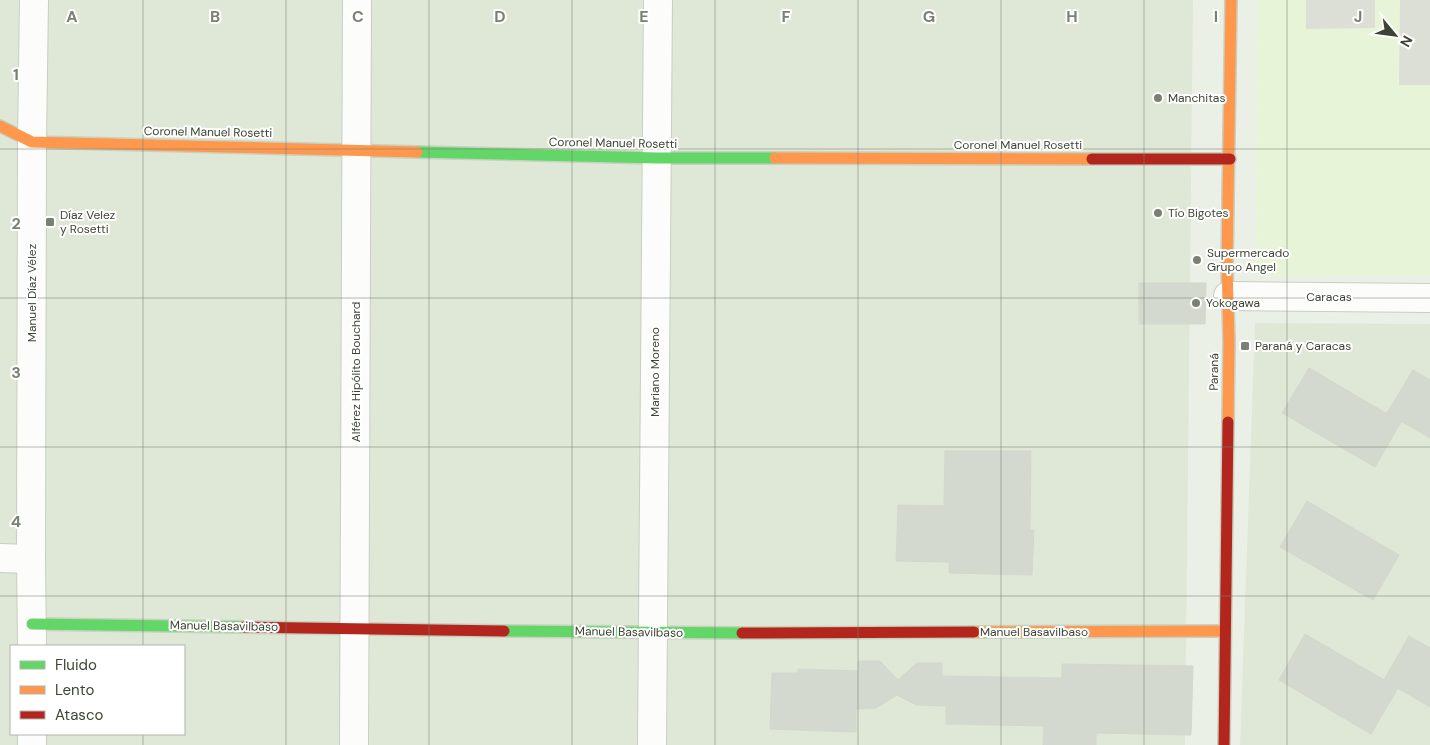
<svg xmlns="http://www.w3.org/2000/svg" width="1430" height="745" font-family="'DM Sans',sans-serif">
	<rect width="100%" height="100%" fill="#ebf0e6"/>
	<g fill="#dfe8d7" fill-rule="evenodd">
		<path d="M0 0H1193L1185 745H0ZM11 646H184V734H11Z"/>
		<path d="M1255 323 1430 324V745H1240Z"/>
	</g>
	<path fill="#e7f4d8" d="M1258 0H1430V276H1268L1256 264Z"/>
	<g fill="#dbdfd6">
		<path d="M1306 0H1375V28L1306 29Z"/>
		<path d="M1400 0H1430V85H1399Z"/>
	</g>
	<g fill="#d4d9cf" stroke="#d2d8cc">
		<path d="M1139 283H1206L1205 324H1139Z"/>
		<path d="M1309 368 1401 422 1375 467 1282 413Z"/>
		<path d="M1413 370 1430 380V438L1387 413Z"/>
		<path d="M945 451H1031L1030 530H1034L1032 575 949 573V562L896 561 898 505 944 506Z"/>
		<path d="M1307 501 1399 555 1373 600 1280 547Z"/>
		<path d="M1305 634 1398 688 1371 734 1279 680Z"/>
		<path d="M1409 636 1430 648V707L1384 680Z"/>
		<path d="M858 661H880L898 680 917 663H942V676L1062 678V664L1193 666 1191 735 1096 733V745H1043L1044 726 946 724V706L916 705 897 695 876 708 856 709V732L770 729 772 673H798V669L858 671Z"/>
	</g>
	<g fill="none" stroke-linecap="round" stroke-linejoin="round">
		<defs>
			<g id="street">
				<path d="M1228 296 1430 298"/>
				<path d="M0 558 31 559"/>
				<path d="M32 646 31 559 32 142 34 0"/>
				<path d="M32 734V745"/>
				<path d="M354 745 357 0"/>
				<path d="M652 745 658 0"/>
			</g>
			<g id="fast">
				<path d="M417 152 657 158H775"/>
				<path d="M32 624 244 627"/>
				<path d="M504 631 742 633"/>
			</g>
			<g id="slow">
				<path d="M0 126 32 142 417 152"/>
				<path d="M775 158 1092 159"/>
				<path d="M1228 422 1229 341 1227 267 1231 0"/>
				<path d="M974 632 1225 631"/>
			</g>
			<g id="jam">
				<path d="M1092 159H1230"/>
				<path d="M244 627 504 631"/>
				<path d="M742 633 974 632"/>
				<path d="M1224 745 1228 422"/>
			</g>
		</defs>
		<use href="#street" stroke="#c9cec3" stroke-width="30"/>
		<use href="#fast" stroke="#c8d1c0" stroke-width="14"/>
		<use href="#slow" stroke="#c8d1c0" stroke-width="14"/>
		<use href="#jam" stroke="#c8d1c0" stroke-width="14"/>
		<use href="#street" stroke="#fcfdfb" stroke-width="28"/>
		<use href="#fast" stroke="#63d668" stroke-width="11"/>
		<use href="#slow" stroke="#ff974d" stroke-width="11"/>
		<use href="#jam" stroke="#b3261e" stroke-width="11"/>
	</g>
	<path fill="none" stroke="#798172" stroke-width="1" stroke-opacity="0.55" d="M143 0V646M286 0V745M429 0V745M572 0V745M715 0V745M858 0V745M1001 0V745M1144 0V745M1287 0V745M0 149H1430M0 298H1430M0 447H1430M0 596H1430M143 734V745"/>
	<g fill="#798172" stroke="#fff" stroke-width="2">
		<circle cx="1158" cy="98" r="5"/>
		<circle cx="1158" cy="213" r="5"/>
		<rect x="45" y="217" width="10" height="10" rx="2.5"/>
		<circle cx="1197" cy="260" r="5"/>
		<circle cx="1196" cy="303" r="5"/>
		<rect x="1240" y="341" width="10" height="10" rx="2.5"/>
	</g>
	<g text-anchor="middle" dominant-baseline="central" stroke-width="4" stroke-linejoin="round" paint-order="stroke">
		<g font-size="12" fill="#3c4533" stroke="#fff" text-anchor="start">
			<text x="1168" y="98">Manchitas</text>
			<text x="1168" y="213">Tío Bigotes</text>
			<text x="60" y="215">Díaz Velez<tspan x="60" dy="14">y Rosetti</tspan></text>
			<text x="1207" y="253">Supermercado<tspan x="1207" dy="14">Grupo Angel</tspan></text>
			<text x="1206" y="303">Yokogawa</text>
			<text x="1255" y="346">Paraná y Caracas</text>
		</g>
		<g font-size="12" fill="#3c4533" stroke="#fff">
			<text transform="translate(208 132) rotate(1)">Coronel Manuel Rosetti</text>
			<text transform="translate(613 143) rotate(1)">Coronel Manuel Rosetti</text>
			<text x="1018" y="145">Coronel Manuel Rosetti</text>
			<text transform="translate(32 293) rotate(-90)">Manuel Díaz Vélez</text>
			<text x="1329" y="297">Caracas</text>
			<text transform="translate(356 372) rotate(-90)">Alférez Hipólito Bouchard</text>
			<text transform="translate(655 372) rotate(-90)">Mariano Moreno</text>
			<text transform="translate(1214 372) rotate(-89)">Paraná</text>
			<text transform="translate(224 626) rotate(1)">Manuel Basavilbaso</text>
			<text transform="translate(629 632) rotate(1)">Manuel Basavilbaso</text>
			<text x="1034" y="632">Manuel Basavilbaso</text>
		</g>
	</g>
	<g font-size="16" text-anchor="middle" font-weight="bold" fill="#798172" stroke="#fff" stroke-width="4" stroke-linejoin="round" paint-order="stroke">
		<text x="72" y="22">A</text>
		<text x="215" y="22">B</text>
		<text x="358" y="22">C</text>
		<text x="500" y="22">D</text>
		<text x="644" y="22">E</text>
		<text x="786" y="22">F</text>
		<text x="929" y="22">G</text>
		<text x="1072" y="22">H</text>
		<text x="1216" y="22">I</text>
		<text x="1358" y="22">J</text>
		<text x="16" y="80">1</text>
		<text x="16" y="229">2</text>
		<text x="16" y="378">3</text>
		<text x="16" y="527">4</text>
	</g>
	<rect x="10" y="645" width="175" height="90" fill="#ffffff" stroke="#b1b5ad"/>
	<rect x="20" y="661" width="25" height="8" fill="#63d668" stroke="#b1b5ad"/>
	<text x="55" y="670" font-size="15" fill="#3c4533">Fluido</text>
	<rect x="20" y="686" width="25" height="8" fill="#ff974d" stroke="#b1b5ad"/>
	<text x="55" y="695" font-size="15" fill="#3c4533">Lento</text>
	<rect x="20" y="711" width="25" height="8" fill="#b3261e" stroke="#b1b5ad"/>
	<text x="55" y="720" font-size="15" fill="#3c4533">Atasco</text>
	<g transform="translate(1395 35) rotate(119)" stroke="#ffffff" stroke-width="4" paint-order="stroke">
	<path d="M0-4L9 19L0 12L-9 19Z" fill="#3c4533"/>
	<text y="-8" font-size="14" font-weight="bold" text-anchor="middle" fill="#3c4533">N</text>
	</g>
</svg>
